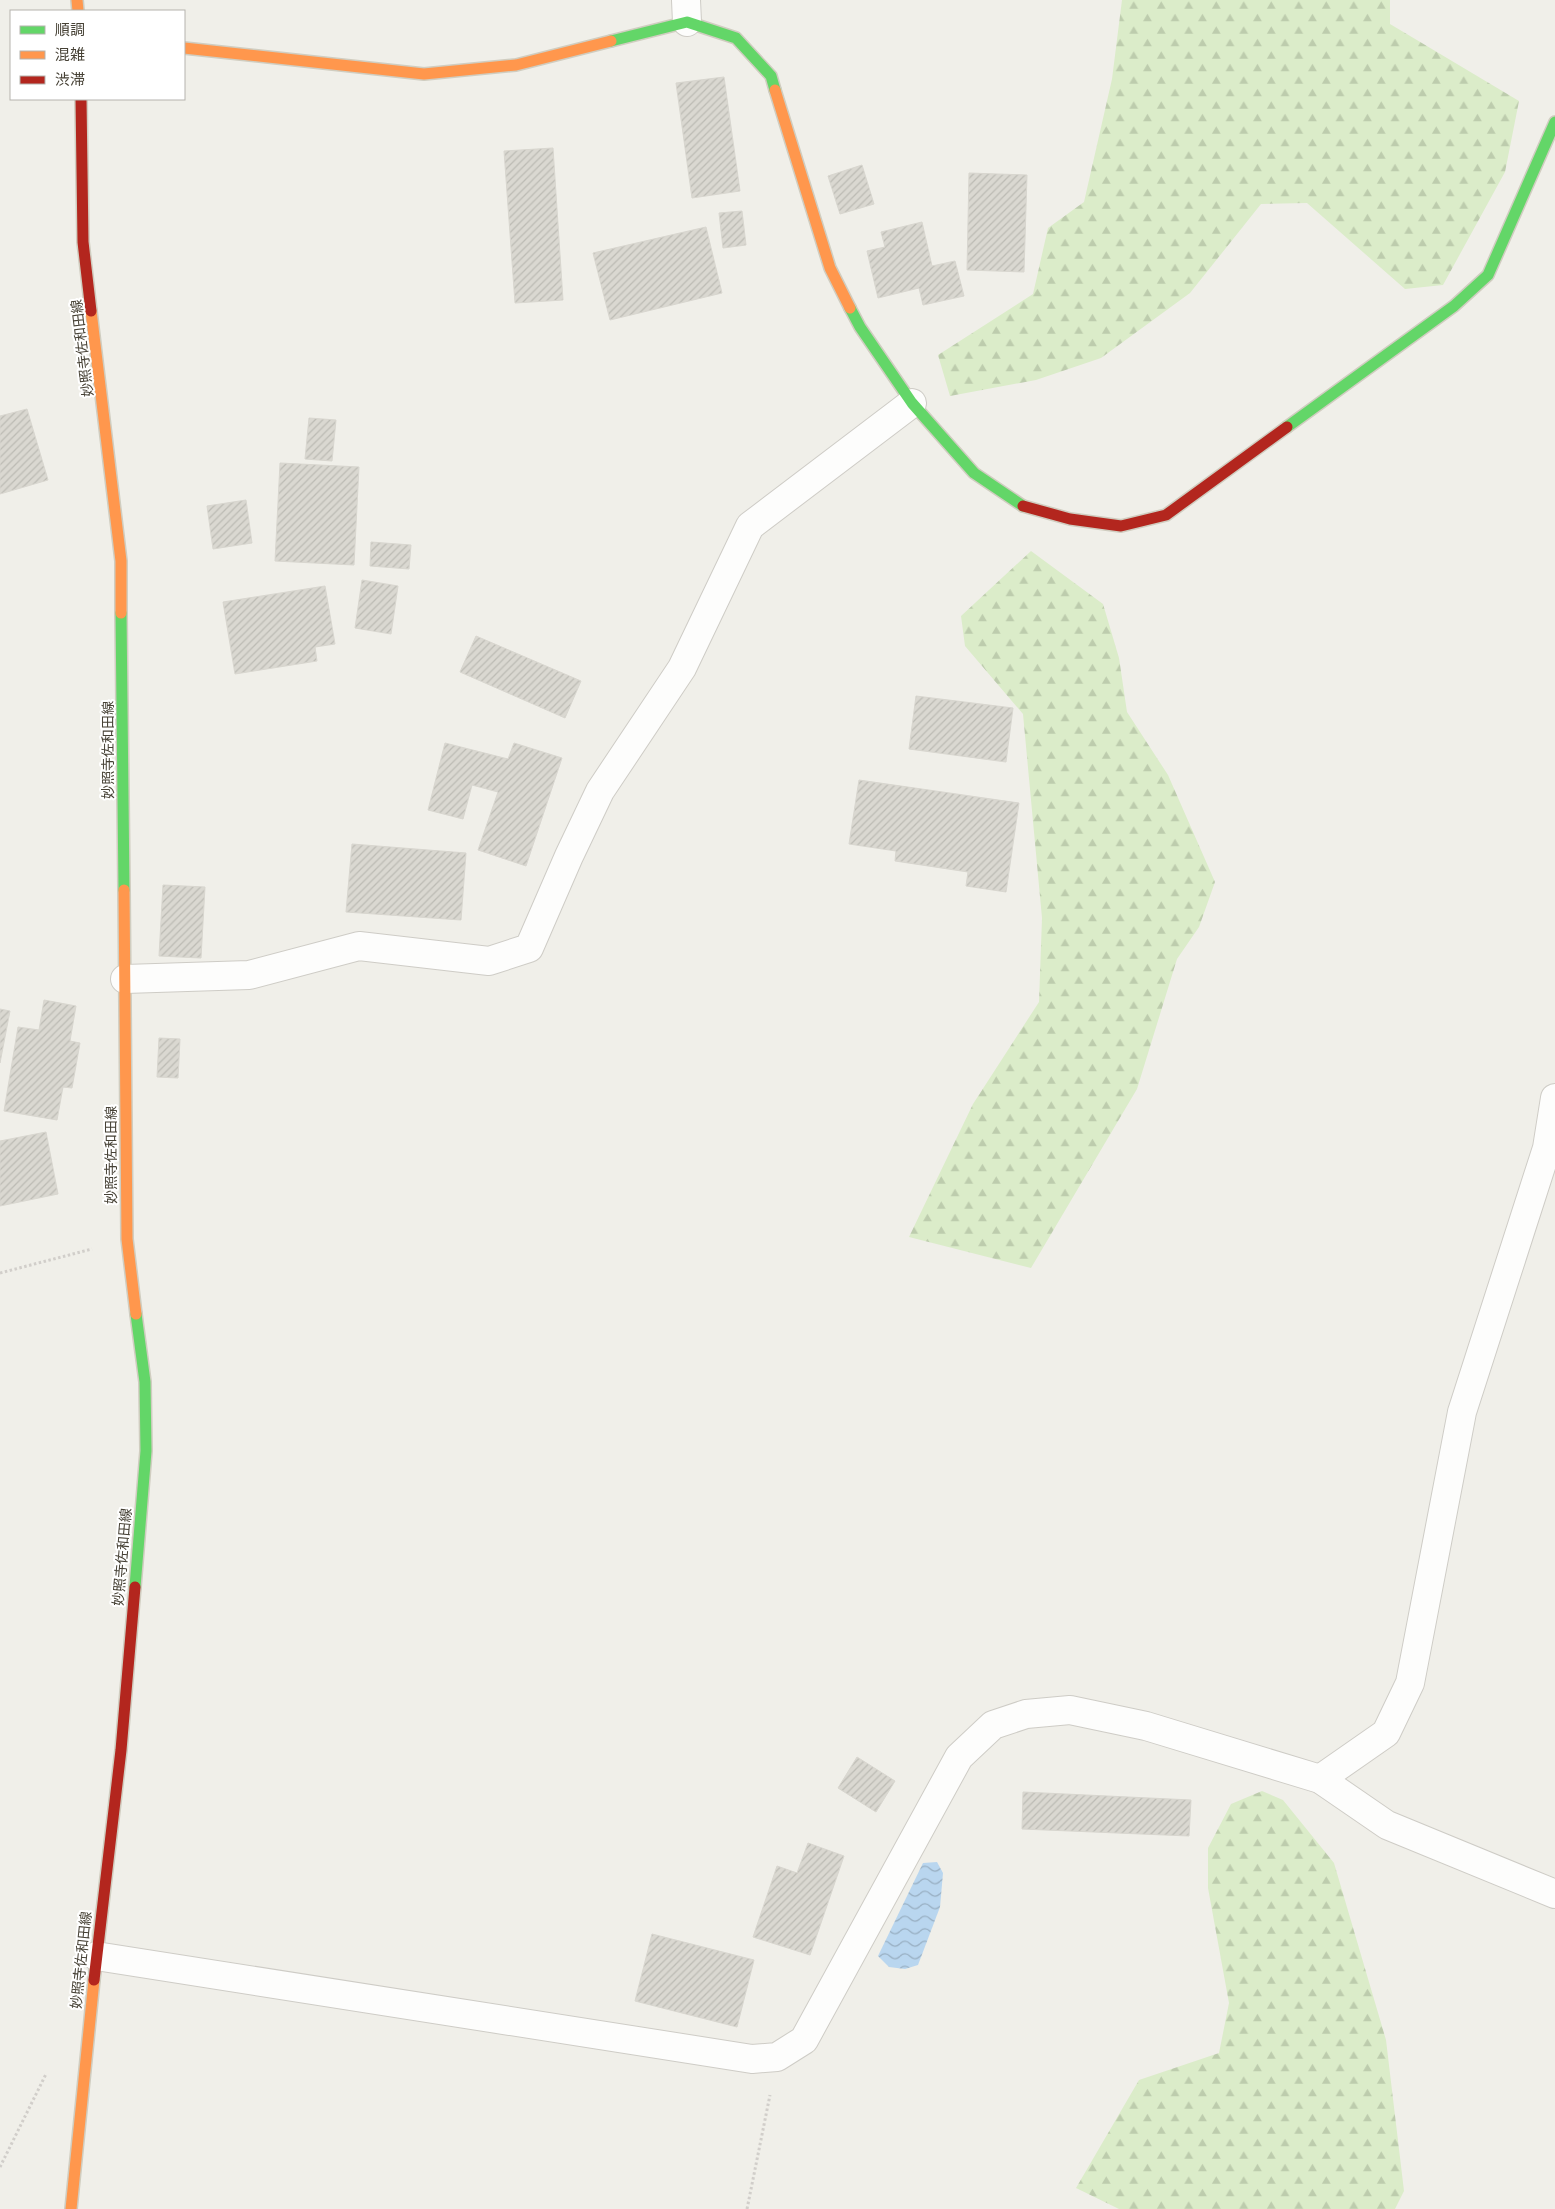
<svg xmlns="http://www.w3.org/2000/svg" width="1555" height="2209" font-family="'Asap Condensed','Noto Sans JP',sans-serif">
	<defs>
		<pattern id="forest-firs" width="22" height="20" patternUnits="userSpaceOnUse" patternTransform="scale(1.25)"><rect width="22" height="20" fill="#dbecc9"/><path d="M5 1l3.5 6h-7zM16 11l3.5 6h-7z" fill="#bdccad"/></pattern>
		<pattern id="water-waves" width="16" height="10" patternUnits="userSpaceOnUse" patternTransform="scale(1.25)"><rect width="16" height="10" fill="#b9d6ef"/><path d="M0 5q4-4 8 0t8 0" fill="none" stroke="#98afc2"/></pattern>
		<pattern id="building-hatch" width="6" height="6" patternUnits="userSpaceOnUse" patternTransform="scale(1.25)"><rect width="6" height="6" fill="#dad8d1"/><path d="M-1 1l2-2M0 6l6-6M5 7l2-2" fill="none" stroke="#bcbbb4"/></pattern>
	</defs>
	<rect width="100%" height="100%" fill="#f0efe9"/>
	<g fill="url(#forest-firs)">
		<path d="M1122 0H1390V24L1519 101 1505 172 1443 285 1405 289 1307 203 1261 204 1190 293 1101 358 1036 380 950 396 938 355 1033 294 1048 228 1084 202 1112 79Z"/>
		<path d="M1031 551 1103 604 1119 658 1127 712 1168 775 1215 882 1199 927 1177 959 1137 1089 1031 1268 909 1237 973 1104 1039 1002 1042 918 1023 714 965 646 961 616Z"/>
		<path d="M1262 1791 1283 1800 1334 1863 1386 2040 1404 2191 1395 2209H1119L1076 2188 1139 2080 1219 2053 1229 2003 1208 1888V1848L1231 1804Z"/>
	</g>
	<path fill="url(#water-waves)" d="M937 1862 943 1873 940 1907 918 1965 905 1969 889 1967 878 1956 923 1863Z"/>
	<g fill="url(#building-hatch)" stroke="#d8d6cf">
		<path d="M724 77 740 191 692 198 676 83Z"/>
		<path d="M553 148 563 300 515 303 504 151Z"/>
		<path d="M862 165 874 204 840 214 828 176Z"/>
		<path d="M969 173 1027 175 1024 272 967 270Z"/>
		<path d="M742 211 746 245 723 248 719 213Z"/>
		<path d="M922 222 932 266 955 261 964 296 923 305 919 288 878 298 867 251 885 247 881 232Z"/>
		<path d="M706 227 722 293 610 320 593 253Z"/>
		<path d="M27 409 48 480 0 494V416Z"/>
		<path d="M309 418 336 420 332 461 305 459Z"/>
		<path d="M280 463 359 467 354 565 275 561Z"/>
		<path d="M246 500 252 543 213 549 207 506Z"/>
		<path d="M371 542 411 545 409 569 370 566Z"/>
		<path d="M362 580 398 586 391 634 355 628Z"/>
		<path d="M325 586 335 644 315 647 317 661 235 674 223 602Z"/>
		<path d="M476 636 581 681 565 718 460 672Z"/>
		<path d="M916 696 1013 708 1006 762 909 749Z"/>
		<path d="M445 743 508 759 514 743 562 758 526 866 478 850 498 792 472 785 463 819 428 810Z"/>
		<path d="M859 780 1019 803 1006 892 966 886 968 872 895 861 896 851 849 844Z"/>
		<path d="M352 844 466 853 461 920 346 912Z"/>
		<path d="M163 885 205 887 201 958 159 956Z"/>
		<path d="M44 1000 76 1006 70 1041 80 1043 72 1088 63 1087 57 1120 4 1111 18 1027 39 1030Z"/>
		<path d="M0 1009 10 1011 0 1063Z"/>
		<path d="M159 1038 180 1039 178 1078 157 1077Z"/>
		<path d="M46 1132 58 1194 0 1206V1141Z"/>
		<path d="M857 1757 895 1781 876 1812 838 1788Z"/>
		<path d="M1023 1792 1191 1800 1189 1836 1022 1829Z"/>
		<path d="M808 1843 844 1856 810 1955 753 1937 777 1866 797 1873Z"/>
		<path d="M652 1934 754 1960 737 2027 635 2001Z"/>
	</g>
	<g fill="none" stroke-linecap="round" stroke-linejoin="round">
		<defs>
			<g id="street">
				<path d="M686 0 687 22"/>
				<path d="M125 979 249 975 359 946 489 961 529 948 569 856 600 791 682 668 750 526 912 403"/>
				<path d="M1320 1779 1386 1733 1410 1683 1462 1412 1547 1148 1555 1098"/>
				<path d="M96 1956 752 2059 777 2057 804 2040 959 1757 993 1725 1026 1714 1070 1710 1146 1726 1320 1779 1387 1825 1555 1894"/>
			</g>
			<g id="fast">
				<path d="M611 41 687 22 736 38 771 76 775 90"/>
				<path d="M850 308 860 327 912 403 974 473 1023 506"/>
				<path d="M1287 427 1454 306 1488 275 1555 122"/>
				<path d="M121 613 124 890"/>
				<path d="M135 1587 146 1451 145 1382 136 1314"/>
			</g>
			<g id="slow">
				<path d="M77 0 78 11"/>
				<path d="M184 48 424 74 516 65 611 41"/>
				<path d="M775 90 830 268 850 308"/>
				<path d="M91 311 121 561V613"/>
				<path d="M124 890 127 1239 136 1314"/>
				<path d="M71 2209 94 1980"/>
			</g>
			<g id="jam">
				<path d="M81 99 83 242 91 311"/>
				<path d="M1023 506 1070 519 1121 526 1166 515 1287 427"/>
				<path d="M94 1980 121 1750 135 1587"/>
			</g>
		</defs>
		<use href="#street" stroke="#ceccc6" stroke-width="30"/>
		<use href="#fast" stroke="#d0cdc0" stroke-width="14"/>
		<use href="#slow" stroke="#d0cdc0" stroke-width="14"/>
		<use href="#jam" stroke="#d0cdc0" stroke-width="14"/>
		<g stroke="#d1ceca" stroke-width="3" stroke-dasharray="2.5 2.5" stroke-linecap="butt">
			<path d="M0 1273 92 1249"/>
			<path d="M0 2167 46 2074"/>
			<path d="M747 2209 770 2095"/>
		</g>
		<use href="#street" stroke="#fdfdfc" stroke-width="28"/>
		<use href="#fast" stroke="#63d668" stroke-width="11"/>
		<use href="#slow" stroke="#ff974d" stroke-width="11"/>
		<use href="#jam" stroke="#b3261e" stroke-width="11"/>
	</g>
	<g text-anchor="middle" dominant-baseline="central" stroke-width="4" stroke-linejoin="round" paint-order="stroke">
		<g font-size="14" fill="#464135" stroke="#fff">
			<text transform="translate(82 348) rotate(-97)">妙照寺佐和田線</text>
			<text transform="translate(108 750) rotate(-90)">妙照寺佐和田線</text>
			<text transform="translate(111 1155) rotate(-90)">妙照寺佐和田線</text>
			<text transform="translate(122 1557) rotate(-85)">妙照寺佐和田線</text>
			<text transform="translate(81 1960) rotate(-84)">妙照寺佐和田線</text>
		</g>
	</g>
	<rect x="10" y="10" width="175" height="90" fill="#ffffff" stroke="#b5b3ae"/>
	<rect x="20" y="26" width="25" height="8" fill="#63d668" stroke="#b5b3ae"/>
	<text x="55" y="35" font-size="15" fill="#464135">順調</text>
	<rect x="20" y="51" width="25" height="8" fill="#ff974d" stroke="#b5b3ae"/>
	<text x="55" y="60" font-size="15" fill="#464135">混雑</text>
	<rect x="20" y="76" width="25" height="8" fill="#b3261e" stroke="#b5b3ae"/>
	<text x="55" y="85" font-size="15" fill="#464135">渋滞</text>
</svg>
